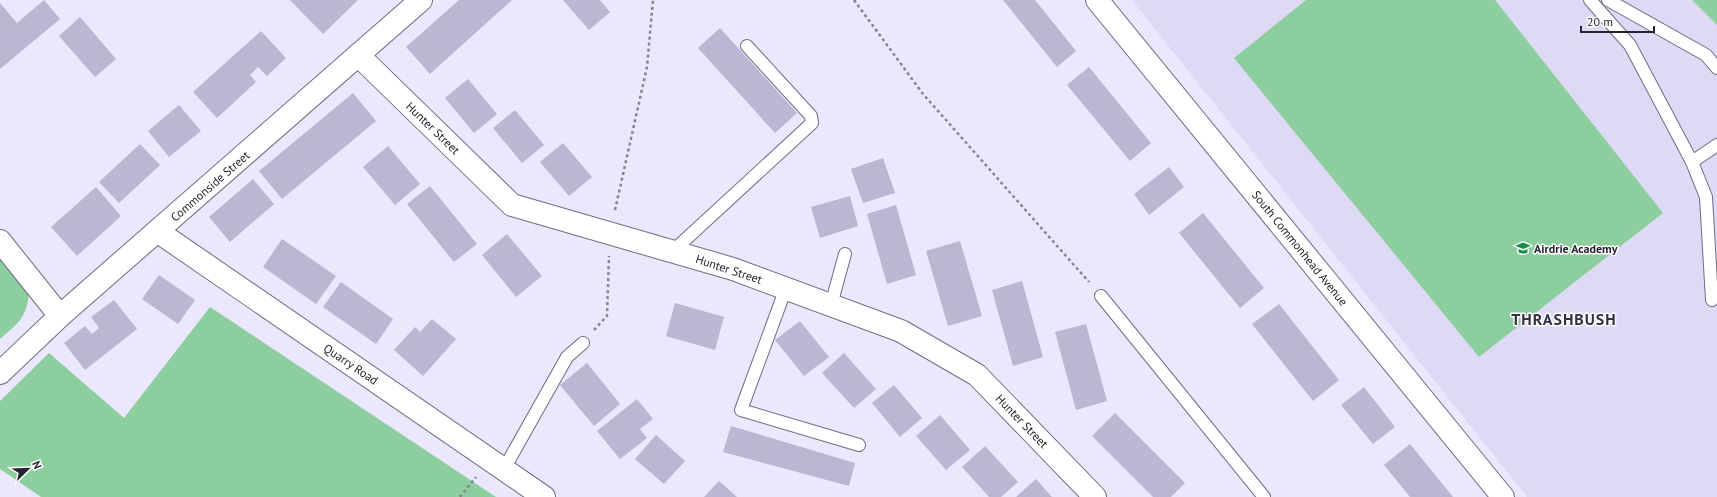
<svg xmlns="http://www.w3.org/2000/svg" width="1717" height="497" font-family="'PT Sans',sans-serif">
	<rect width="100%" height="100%" fill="#ebe7fe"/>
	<path fill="#dedaf6" d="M1132 0H1717V497H1527Z"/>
	<g fill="#8cce9d">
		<path d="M1306 0H1495L1663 213 1479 357 1234 58Z"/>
		<path d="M1692 0H1717V25Z"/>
		<path d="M0 256 29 294C26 319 18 323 0 339Z"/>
		<path d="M210 307 496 497H41L0 469V401L49 353 124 418Z"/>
	</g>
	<g fill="#bbb6d1">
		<path d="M44 0 60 19 0 69V3L17 23Z"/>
		<path d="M290 0H358L323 34Z"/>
		<path d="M459 0H512L430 74 406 47Z"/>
		<path d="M563 0H600L610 12 589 30Z"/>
		<path d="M1003 0H1035L1076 51 1057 67Z"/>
		<path d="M80 17 116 59 95 77 59 36Z"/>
		<path d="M720 28 797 113 775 133 698 48Z"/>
		<path d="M261 31 286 58 267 76 258 67 250 75 256 82 217 118 193 92Z"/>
		<path d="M1089 67 1151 143 1130 161 1067 85Z"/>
		<path d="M468 79 497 114 474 133 445 98Z"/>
		<path d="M353 93 376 121 282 199 259 171Z"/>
		<path d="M179 105 201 131 169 157 148 131Z"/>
		<path d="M515 110 544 145 522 163 493 128Z"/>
		<path d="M563 143 592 177 569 196 540 162Z"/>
		<path d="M140 144 160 165 119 203 99 182Z"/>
		<path d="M388 146 420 184 395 205 363 167Z"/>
		<path d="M883 158 895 193 863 203 851 169Z"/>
		<path d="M1169 167 1184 187 1149 215 1134 194Z"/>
		<path d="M253 179 274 204 230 242 209 217Z"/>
		<path d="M430 186 477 244 454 262 407 204Z"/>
		<path d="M96 187 121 216 77 256 51 227Z"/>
		<path d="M850 196 858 226 820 238 811 207Z"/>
		<path d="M896 205 916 275 887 284 867 214Z"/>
		<path d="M1203 213 1264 288 1240 308 1179 233Z"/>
		<path d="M507 234 542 276 516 297 482 255Z"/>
		<path d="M282 239 336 276 316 304 263 267Z"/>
		<path d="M960 241 982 316 948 326 926 251Z"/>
		<path d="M159 275 195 300 178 324 142 299Z"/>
		<path d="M1022 281 1043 357 1013 366 992 290Z"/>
		<path d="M341 282 393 319 376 344 323 307Z"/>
		<path d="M114 300 137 329 85 370 64 343 85 326 92 334 99 328 91 317Z"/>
		<path d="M675 303 724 317 715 350 666 336Z"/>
		<path d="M1279 304 1339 380 1313 401 1252 324Z"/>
		<path d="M432 319 456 339 423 376 394 350 415 327 420 332Z"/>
		<path d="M800 321 829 357 804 376 775 340Z"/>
		<path d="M1086 324 1107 401 1076 410 1055 332Z"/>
		<path d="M844 353 876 389 854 408 822 373Z"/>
		<path d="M587 363 620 404 594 426 560 385Z"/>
		<path d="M894 385 922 418 900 437 872 403Z"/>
		<path d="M1364 387 1395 427 1373 444 1341 405Z"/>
		<path d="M637 399 653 419 640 429 647 438 620 459 597 431Z"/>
		<path d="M1115 413 1185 483 1171 497H1153L1092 436Z"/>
		<path d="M940 415 970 450 946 470 916 436Z"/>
		<path d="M731 426 855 463 849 486 723 452Z"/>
		<path d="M656 435 685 461 664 484 635 459Z"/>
		<path d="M1410 444 1453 497H1410L1384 465Z"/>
		<path d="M985 446 1018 482 1001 497H989L962 467Z"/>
		<path d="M1036 479 1052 497H1016Z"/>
		<path d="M719 481 737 497H704Z"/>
	</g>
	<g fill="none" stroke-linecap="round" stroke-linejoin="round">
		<defs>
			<g id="lane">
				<path d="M1590 0 1630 45 1692 162 1706 197 1712 300"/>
				<path d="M1608 0 1706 55 1717 68"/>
				<path d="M1692 162 1717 145"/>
				<path d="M673 251 812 123 811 116 747 46"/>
				<path d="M786 288 741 410 859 445"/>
				<path d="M1101 296 1264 497"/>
				<path d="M831 305 845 254"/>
				<path d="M504 469 567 357 583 343"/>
			</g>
			<g id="street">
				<path d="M1097 0 1503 497"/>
				<path d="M358 55 512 205 733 269 901 331 977 375 1095 497"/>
				<path d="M157 231 544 497"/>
				<path d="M0 241 60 316"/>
			</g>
			<path id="secondary" d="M0 373 60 316 421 0"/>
		</defs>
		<use href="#lane" stroke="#706b84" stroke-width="14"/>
		<use href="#street" stroke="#706b84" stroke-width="24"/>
		<use href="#secondary" stroke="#706b84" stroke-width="24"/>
		<g stroke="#868393" stroke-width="2.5" stroke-dasharray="3 3" stroke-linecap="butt">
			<path d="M854 0 923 94 1089 282"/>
			<path d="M615 210 647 67 653 0"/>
			<path d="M594 330 607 316 609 256"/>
			<path d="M460 497 476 477"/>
		</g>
		<use href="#lane" stroke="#fff" stroke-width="12"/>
		<use href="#street" stroke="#fff" stroke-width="22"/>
		<use href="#secondary" stroke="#fff" stroke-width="22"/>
	</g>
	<defs>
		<symbol id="school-bare" viewBox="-9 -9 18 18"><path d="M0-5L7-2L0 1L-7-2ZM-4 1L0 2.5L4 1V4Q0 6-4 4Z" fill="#148e49" stroke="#fff" stroke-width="2.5" paint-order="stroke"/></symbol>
	</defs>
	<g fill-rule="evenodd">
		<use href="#school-bare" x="1513" y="238" width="20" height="20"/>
	</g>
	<g text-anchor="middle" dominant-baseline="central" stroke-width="3" stroke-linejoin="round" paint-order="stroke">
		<g font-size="12" fill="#25232d" stroke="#fff">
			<text transform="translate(433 128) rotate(44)">Hunter Street</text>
			<text transform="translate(210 186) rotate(-41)">Commonside Street</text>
			<text transform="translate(1300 248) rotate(51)">South Commonhead Avenue</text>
			<text transform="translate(729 269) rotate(18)">Hunter Street</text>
			<text transform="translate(351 364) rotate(34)">Quarry Road</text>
			<text transform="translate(1022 421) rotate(46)">Hunter Street</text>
		</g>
		<g font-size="12" font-weight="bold" fill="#25232d" stroke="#fff" text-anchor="start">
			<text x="1534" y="248">Airdrie Academy</text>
		</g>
		<g font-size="16" font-weight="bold" letter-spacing="1" fill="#342f45" stroke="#fff">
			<text x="1564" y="319">THRASHBUSH</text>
		</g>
	</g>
	<g transform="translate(28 469) rotate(67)" stroke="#ffffff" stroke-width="3" paint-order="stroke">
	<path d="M0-3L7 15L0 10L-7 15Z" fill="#25232d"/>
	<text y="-6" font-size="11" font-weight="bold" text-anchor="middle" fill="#25232d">N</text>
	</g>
	<path d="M1581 26v6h73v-6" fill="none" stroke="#25232d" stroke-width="2"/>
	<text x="1587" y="26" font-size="12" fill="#25232d" stroke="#ffffff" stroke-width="3" paint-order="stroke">20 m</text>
</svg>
